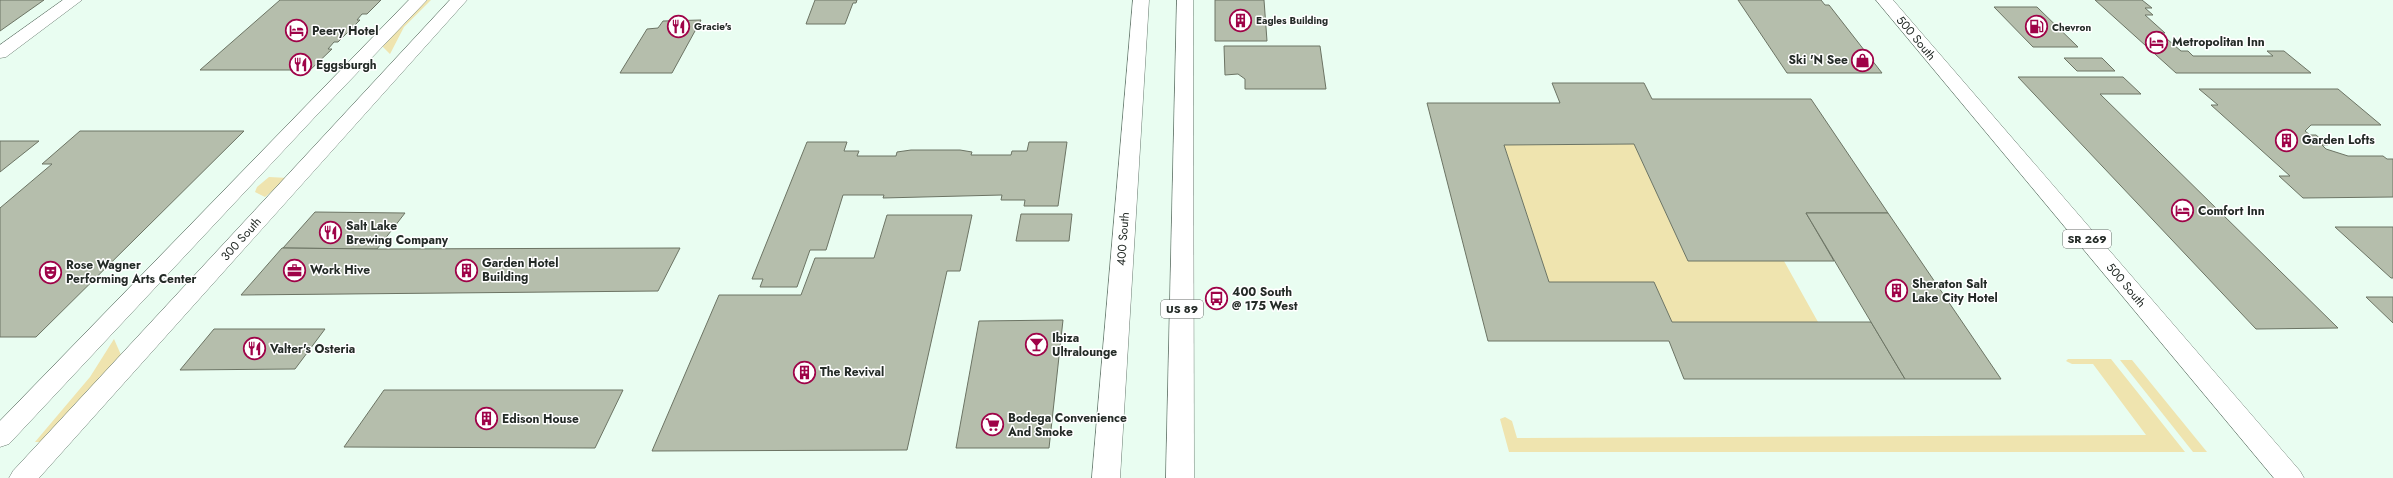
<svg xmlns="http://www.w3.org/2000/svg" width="2393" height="478" font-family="Jost,sans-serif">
	<rect width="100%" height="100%" fill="#e9fdf1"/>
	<g fill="#efe4af">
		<path d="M424 0H431L404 27 390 54 381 45Z"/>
		<path d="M1634 144 1688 261H1784L1818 322H1672L1654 282H1549L1504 145Z"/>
		<path d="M269 177 288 178 265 197 255 192 257 187Z"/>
		<path d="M114 339 121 355 44 442H35L90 377Z"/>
		<path d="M2068 359H2111L2185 452H1509L1500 419 1505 417 1512 421 1517 438 2146 435 2093 364H2072L2066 361Z"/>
		<path d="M2120 360H2132L2207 452H2193Z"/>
	</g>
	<g fill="#b5beac" stroke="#6c7464">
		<path d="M0 0H44L0 31Z"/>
		<path d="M280 0H381L367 14H362L357 20H360L338 42H334L328 49H332L308 72H298L300 70H200Z"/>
		<path d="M815 0H857L856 3H853L845 24H806Z"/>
		<path d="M1215 0H1264L1267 41H1215Z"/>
		<path d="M1738 0H1821L1825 5H1829L1882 73H1787Z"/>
		<path d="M2095 0H2142L2152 8H2145L2153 15H2145L2165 33H2160L2181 51H2188L2193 56H2273L2267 51H2284L2311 73H2176Z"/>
		<path d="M1994 7H2037L2078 47H2033Z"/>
		<path d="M701 20 672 73H620L647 29 658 28 663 21Z"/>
		<path d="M1224 46H1320L1326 89H1245V79L1238 74 1225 75Z"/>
		<path d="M2064 58H2102L2115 71H2077Z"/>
		<path d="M2018 77H2123L2141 94H2100L2338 328 2256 329Z"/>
		<path d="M1552 83H1644L1652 99H1811L1888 213H1806L1834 261H1688L1634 144 1504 145 1549 282H1654L1672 322H1871L1905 379H1684L1669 341H1488L1427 103H1560Z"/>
		<path d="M2199 89H2338L2381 125H2311L2305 131 2310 135H2316L2328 145H2322L2326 149 2348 156H2383L2387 159H2393V197L2303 198 2279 176H2290L2211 105H2218Z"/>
		<path d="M80 131H244L36 337H0V208L52 164H42Z"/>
		<path d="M0 141H39L0 172Z"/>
		<path d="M807 142H847L844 151H859L857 156H896L897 152 911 150H960L972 152 971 155H1011L1012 151H1027L1029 142H1067L1058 206H1024L1025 200H1001L1002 195 883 198 884 195H843L826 250H810L797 287H760L763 279H752Z"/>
		<path d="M315 212 405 213 377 249 283 248Z"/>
		<path d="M1806 213H1888L2001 379H1905Z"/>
		<path d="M1021 214H1072L1069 241H1016Z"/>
		<path d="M887 215H972L960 271H947L907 450 652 451 719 295H801L815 258H874Z"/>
		<path d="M2335 227H2393V278H2391Z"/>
		<path d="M282 248 377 249 680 248 658 291 241 295Z"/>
		<path d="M2366 297H2393V323Z"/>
		<path d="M1063 320 1049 448H956L979 321Z"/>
		<path d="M214 329H325L295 369 180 370Z"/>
		<path d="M384 390H623L595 448 344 447Z"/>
	</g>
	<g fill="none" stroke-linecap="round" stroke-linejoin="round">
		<defs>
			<path id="minor" d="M63 0H82L6 57 0 58V45Z"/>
			<g id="tertiary">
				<path d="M409 0H427L314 118 9 444 0 447V421Z"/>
				<path d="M450 0H467L39 478H9L13 471Z"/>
			</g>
			<g id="primary">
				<path d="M1133 0H1149L1120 478H1092Z"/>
				<path d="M1177 0H1193L1194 478H1166Z"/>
				<path d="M1876 0H1893L2300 471 2304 478H2274Z"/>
			</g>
		</defs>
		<use href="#minor" stroke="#697b70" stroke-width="1"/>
		<use href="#tertiary" stroke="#697b70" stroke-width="1"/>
		<use href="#primary" stroke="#697b70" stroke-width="1"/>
		<use href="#minor" fill="#fff" fill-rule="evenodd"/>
		<use href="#tertiary" fill="#fff" fill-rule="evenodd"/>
		<use href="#primary" fill="#fff" fill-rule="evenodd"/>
	</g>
	<defs>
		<symbol id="building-ring" viewBox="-11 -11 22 22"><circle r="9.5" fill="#fff" stroke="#9f0348" stroke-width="1.5"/><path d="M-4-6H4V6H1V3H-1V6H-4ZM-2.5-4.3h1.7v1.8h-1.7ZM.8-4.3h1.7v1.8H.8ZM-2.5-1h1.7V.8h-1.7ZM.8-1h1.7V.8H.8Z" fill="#9f0348"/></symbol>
		<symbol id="restaurant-ring" viewBox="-11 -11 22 22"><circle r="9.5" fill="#fff" stroke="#9f0348" stroke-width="1.5"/><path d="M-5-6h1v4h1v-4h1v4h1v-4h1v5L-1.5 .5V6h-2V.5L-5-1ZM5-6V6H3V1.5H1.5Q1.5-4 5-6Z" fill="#9f0348"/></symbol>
		<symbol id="fuel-ring" viewBox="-11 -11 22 22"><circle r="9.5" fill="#fff" stroke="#9f0348" stroke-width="1.5"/><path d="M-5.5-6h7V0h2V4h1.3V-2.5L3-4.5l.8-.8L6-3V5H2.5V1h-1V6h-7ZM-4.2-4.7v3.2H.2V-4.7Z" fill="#9f0348"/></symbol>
		<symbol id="hotel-ring" viewBox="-11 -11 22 22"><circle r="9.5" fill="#fff" stroke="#9f0348" stroke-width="1.5"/><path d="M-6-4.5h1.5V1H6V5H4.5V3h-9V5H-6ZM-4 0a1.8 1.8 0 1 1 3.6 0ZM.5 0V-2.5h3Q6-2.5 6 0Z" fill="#9f0348"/></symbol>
		<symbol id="shop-ring" viewBox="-11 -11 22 22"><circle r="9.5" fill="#fff" stroke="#9f0348" stroke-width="1.5"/><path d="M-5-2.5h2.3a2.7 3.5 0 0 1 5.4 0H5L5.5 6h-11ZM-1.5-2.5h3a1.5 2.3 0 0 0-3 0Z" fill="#9f0348"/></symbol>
		<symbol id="office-ring" viewBox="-11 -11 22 22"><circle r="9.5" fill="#fff" stroke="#9f0348" stroke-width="1.5"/><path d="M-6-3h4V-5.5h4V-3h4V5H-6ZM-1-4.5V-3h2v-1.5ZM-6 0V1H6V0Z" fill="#9f0348"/></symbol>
		<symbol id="theatre-ring" viewBox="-11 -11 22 22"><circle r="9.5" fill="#fff" stroke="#9f0348" stroke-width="1.5"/><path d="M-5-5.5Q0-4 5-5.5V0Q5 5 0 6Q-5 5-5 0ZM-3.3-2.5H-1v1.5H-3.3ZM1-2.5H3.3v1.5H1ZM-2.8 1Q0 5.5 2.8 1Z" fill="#9f0348"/></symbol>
		<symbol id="bus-ring" viewBox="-11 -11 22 22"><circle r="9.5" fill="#fff" stroke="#9f0348" stroke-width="1.5"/><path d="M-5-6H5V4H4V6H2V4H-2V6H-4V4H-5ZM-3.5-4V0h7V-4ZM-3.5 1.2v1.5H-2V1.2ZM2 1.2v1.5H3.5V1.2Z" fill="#9f0348"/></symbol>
		<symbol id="bar-ring" viewBox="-11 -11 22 22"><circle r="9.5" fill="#fff" stroke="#9f0348" stroke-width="1.5"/><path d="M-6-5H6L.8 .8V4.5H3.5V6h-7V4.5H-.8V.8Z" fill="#9f0348"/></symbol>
		<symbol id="supermarket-ring" viewBox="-11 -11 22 22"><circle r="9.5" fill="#fff" stroke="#9f0348" stroke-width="1.5"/><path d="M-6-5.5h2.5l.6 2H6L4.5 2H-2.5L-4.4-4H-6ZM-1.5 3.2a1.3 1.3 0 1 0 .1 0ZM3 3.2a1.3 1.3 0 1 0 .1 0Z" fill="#9f0348"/></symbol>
	</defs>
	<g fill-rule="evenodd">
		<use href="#building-ring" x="1228" y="8" width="25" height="25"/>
		<use href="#restaurant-ring" x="666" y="14" width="25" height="25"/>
		<use href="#fuel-ring" x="2024" y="14" width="25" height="25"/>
		<use href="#hotel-ring" x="284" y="18" width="25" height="25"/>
		<use href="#hotel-ring" x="2144" y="30" width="25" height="25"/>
		<use href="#shop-ring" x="1850" y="48" width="25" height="25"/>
		<use href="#restaurant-ring" x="288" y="52" width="25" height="25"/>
		<use href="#building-ring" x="2274" y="128" width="25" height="25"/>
		<use href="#hotel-ring" x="2170" y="198" width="25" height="25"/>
		<use href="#restaurant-ring" x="318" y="220" width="25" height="25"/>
		<use href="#office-ring" x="282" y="258" width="25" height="25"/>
		<use href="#building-ring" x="454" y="258" width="25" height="25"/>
		<use href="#theatre-ring" x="38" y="260" width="25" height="25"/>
		<use href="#building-ring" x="1884" y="278" width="25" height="25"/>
		<use href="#bus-ring" x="1204" y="286" width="25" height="25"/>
		<use href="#bar-ring" x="1024" y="332" width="25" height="25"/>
		<use href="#restaurant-ring" x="242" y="336" width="25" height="25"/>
		<use href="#building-ring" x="792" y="360" width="25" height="25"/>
		<use href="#building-ring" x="474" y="406" width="25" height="25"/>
		<use href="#supermarket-ring" x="980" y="412" width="25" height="25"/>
	</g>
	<g text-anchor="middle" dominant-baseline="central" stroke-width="3" stroke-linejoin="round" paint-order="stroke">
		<g font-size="10" font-weight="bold" fill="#242b27" stroke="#fff" text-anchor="start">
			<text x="1256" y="20">Eagles Building</text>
			<text x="694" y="26">Gracie's</text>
			<text x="2052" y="27">Chevron</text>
		</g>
		<g fill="#fff" stroke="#666b68" stroke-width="1">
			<rect x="2063" y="230" width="48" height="18" rx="3"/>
			<rect x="1161" y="300" width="42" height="18" rx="3"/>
		</g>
		<g font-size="11" font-weight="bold" fill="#242b27">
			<text x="2087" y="239">SR 269</text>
			<text x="1182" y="309">US 89</text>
		</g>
		<g font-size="12" font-weight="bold" fill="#242b27" stroke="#fff" text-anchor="start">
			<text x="312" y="31">Peery Hotel</text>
			<text x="2172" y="42">Metropolitan Inn</text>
			<text x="1848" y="60" text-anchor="end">Ski 'N See</text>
			<text x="316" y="65">Eggsburgh</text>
			<text x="2302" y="140">Garden Lofts</text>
			<text x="2198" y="211">Comfort Inn</text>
			<text x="346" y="226">Salt Lake<tspan x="346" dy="14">Brewing Company</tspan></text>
			<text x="482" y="263">Garden Hotel<tspan x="482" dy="14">Building</tspan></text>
			<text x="66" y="265">Rose Wagner<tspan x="66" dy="14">Performing Arts Center</tspan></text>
			<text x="310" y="270">Work Hive</text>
			<text x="1912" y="284">Sheraton Salt<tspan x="1912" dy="14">Lake City Hotel</tspan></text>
			<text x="1232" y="292">400 South<tspan x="1232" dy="14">@ 175 West</tspan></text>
			<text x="1052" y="338">Ibiza<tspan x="1052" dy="14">Ultralounge</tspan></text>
			<text x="270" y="349">Valter's Osteria</text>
			<text x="820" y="372">The Revival</text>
			<text x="1008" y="418">Bodega Convenience<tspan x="1008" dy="14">And Smoke</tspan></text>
			<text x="502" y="419">Edison House</text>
		</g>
		<g font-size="12" fill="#242b27" stroke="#fff">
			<text transform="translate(1916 38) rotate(50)">500 South</text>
			<text transform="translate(241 239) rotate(-48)">300 South</text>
			<text transform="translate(1123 239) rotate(-86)">400 South</text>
			<text transform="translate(2126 285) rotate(50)">500 South</text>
		</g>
	</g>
</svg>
